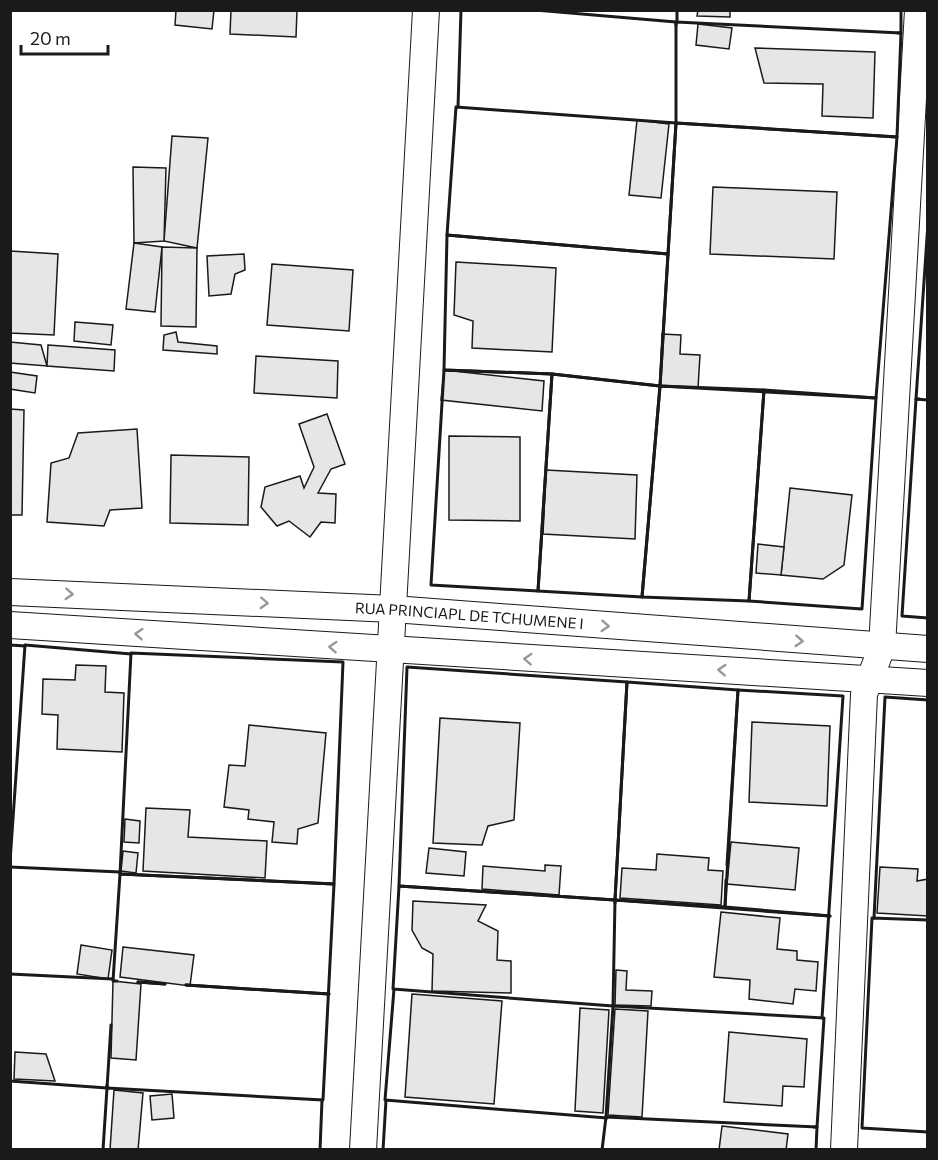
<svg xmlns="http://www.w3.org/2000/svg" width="938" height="1160" font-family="Commissioner,sans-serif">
	<rect width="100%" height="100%" fill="#fff"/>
	<g fill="#e6e6e6" stroke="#1a1a1a" stroke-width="1.5">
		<path d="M176 10H214L212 29 175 25Z"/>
		<path d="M231 10H297L296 37 230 34Z"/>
		<path d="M698 10H730V17L697 16Z"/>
		<path d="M698 24 732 28 729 49 696 45Z"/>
		<path d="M755 48 875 52 873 118 822 116 823 84 764 83Z"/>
		<path d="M637 120 669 124 661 198 629 195Z"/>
		<path d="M172 136 208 138 197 248 164 241Z"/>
		<path d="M133 167 166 168 164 241 134 243Z"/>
		<path d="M713 187 837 192 834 259 710 254Z"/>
		<path d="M134 243 162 247 155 312 126 309Z"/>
		<path d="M162 247 197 248 196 327 161 326Z"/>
		<path d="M10 251 58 254 54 335 10 333Z"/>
		<path d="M244 254 245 270 235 274 231 294 209 296 207 256Z"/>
		<path d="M456 262 556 268 552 352 472 348 473 321 454 315Z"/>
		<path d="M272 264 353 270 349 331 267 325Z"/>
		<path d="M75 322 113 325 111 345 74 341Z"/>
		<path d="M176 332 178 342 217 346V354L163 350 164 335Z"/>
		<path d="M662 334 681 335 680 354 700 355 698 388 660 386Z"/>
		<path d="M10 342 41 345 47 366 10 363Z"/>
		<path d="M48 345 115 350 114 371 47 366Z"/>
		<path d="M256 356 338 361 337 398 254 393Z"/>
		<path d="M444 370 544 381 542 411 441 400Z"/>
		<path d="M10 372 37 376 35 393 10 389Z"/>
		<path d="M10 409 24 410 22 515H10Z"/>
		<path d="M327 414 345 464 331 469 318 493 336 494 335 523 321 522 310 537 289 521 277 526 261 507 265 487 300 476 304 488 314 467 299 424Z"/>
		<path d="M137 429 142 508 110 510 104 526 47 522 51 463 69 458 78 433Z"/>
		<path d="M449 436 520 437V521L449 520Z"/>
		<path d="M171 455 249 457 248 525 170 523Z"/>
		<path d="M546 470 637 475 635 539 543 534Z"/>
		<path d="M790 488 852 495 844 565 823 579 781 575Z"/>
		<path d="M758 544 784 547 781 575 756 573Z"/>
		<path d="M76 665 106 666 105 692 124 693 122 752 57 749 58 715 42 714 43 679 75 680Z"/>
		<path d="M440 718 520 723 514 820 488 826 482 845 433 843Z"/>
		<path d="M752 722 830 726 827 806 749 802Z"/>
		<path d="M249 725 326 733 318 823 298 829 297 844 272 842 274 822 248 819 249 810 224 807 229 765 245 766Z"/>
		<path d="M146 808 190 810 188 837 267 841 265 878 143 871Z"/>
		<path d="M125 819 140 821 139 843 124 842Z"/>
		<path d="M731 842 799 848 795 890 727 884Z"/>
		<path d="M429 848 466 852 464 876 426 873Z"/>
		<path d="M123 851 138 853 136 873 121 871Z"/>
		<path d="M657 854 709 858 708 870 723 871 721 905 620 898 622 868 656 870Z"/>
		<path d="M545 865 561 866 559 895 482 889 483 866 545 871Z"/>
		<path d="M880 867 918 869 917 881 928 879V916L877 913Z"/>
		<path d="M413 901 486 905 478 921 498 931 497 960 511 961V993L432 991 433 954 422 948 412 930Z"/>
		<path d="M721 912 780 918 777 949 797 951V960L818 962 816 991 795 989 793 1004 749 999 750 980 714 977Z"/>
		<path d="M81 945 112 950 108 979 77 974Z"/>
		<path d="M123 947 194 955 190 986 120 977Z"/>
		<path d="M616 970 627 971 626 990 652 991 651 1006 615 1005Z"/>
		<path d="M113 981 141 984 136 1060 111 1058Z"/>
		<path d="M412 994 502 1001 494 1104 405 1097Z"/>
		<path d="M580 1008 609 1010 603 1113 575 1111Z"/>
		<path d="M615 1009 648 1011 642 1117 608 1115Z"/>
		<path d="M729 1032 807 1039 804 1087 783 1086 782 1106 724 1102Z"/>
		<path d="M15 1052 46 1054 55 1081 14 1079Z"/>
		<path d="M114 1090 143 1093 138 1150H110Z"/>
		<path d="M172 1094 174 1118 152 1120 150 1096Z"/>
		<path d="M722 1126 788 1134 786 1150H719Z"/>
	</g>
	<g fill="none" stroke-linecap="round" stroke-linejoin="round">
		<defs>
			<g id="street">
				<path id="s1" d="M10 592 393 609 928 649"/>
				<path d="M10 625 928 683"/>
				<path d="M363 1150 426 10"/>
				<path d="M844 1150 864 694 882 647 918 10"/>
			</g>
		</defs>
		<use href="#street" stroke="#1a1a1a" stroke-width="28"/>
		<use href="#street" stroke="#fff" stroke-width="26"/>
		<g stroke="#1a1a1a" stroke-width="3">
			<path d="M535 10 676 22V25"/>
			<path d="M676 22 901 33 897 137 676 123Z"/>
			<path d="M677 22V10"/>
			<path d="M898 33H901V10"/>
			<path d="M456 107 676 123 668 254 447 235Z"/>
			<path d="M458 107 461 10"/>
			<path d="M676 123 897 137 876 398 660 386Z"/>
			<path d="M447 235 668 254 660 386 552 374 444 370Z"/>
			<path d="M444 370 552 374 538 591 431 585Z"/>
			<path d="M552 374 660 386 642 597 538 591Z"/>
			<path d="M660 386 764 390 749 601 642 597Z"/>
			<path d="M764 390 876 398 862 609 749 601Z"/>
			<path d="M919 399H916L928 223"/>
			<path d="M928 400 916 399 902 616 928 618"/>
			<path d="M10 645 25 646"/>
			<path d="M131 653 343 662 334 884 120 874Z"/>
			<path d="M407 667 627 682 615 900 399 886Z"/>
			<path d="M627 682 738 690 725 907 615 900Z"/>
			<path d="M10 862 25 645 131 654"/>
			<path d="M727 865 738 690 843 696 822 1018"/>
			<path d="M10 867 120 872"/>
			<path d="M726 880 725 907 830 916"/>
			<path d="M615 903V900L830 916"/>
			<path d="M874 918 885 697 928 700"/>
			<path d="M928 920 872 918 862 1128 928 1132"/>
			<path d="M10 974 113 979"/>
			<path d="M138 982 165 984"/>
			<path d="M138 982 165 984"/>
			<path d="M186 985 329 994"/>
			<path d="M186 985 329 994"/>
			<path d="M394 989 385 1100 607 1118"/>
			<path d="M613 1006 615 900 399 886 393 989 613 1006 824 1018 817 1127 606 1117 613 1006"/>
			<path d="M111 1025 107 1088 323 1100 334 884 120 874 113 981H117"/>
			<path d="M10 1081 107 1088V1085"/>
			<path d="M814 1127H817L816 1150"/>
			<path d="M103 1150 107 1088H109"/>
			<path d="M320 1150 322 1100"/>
			<path d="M383 1150 386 1100"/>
			<path d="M602 1150 606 1117"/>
		</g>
	</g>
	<defs><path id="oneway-chevron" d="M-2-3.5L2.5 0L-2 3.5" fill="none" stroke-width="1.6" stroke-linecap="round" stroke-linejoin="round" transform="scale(1.5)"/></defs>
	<g stroke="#989898">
		<use href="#oneway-chevron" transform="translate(69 594) rotate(3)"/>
		<use href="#oneway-chevron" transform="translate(264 603) rotate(3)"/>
		<use href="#oneway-chevron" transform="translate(605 626) rotate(4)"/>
		<use href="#oneway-chevron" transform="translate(139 634) rotate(-176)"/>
		<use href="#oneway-chevron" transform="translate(799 641) rotate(4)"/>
		<use href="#oneway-chevron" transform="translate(333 647) rotate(-176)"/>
		<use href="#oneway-chevron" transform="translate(528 659) rotate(-177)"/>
		<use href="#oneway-chevron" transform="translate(722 670) rotate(-177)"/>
	</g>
	<g text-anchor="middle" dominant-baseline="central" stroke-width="4.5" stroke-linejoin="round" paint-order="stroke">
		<g font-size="15" fill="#1a1a1a" stroke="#fff">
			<text stroke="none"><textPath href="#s1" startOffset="460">RUA PRINCIAPL DE TCHUMENE I</textPath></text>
		</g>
	</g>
	<rect width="938" height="1160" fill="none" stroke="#1a1a1a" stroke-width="24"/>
	<path d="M21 45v9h87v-9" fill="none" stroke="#1a1a1a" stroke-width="3"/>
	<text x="30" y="45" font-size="18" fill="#1a1a1a" stroke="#ffffff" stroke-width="4.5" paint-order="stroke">20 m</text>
</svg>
